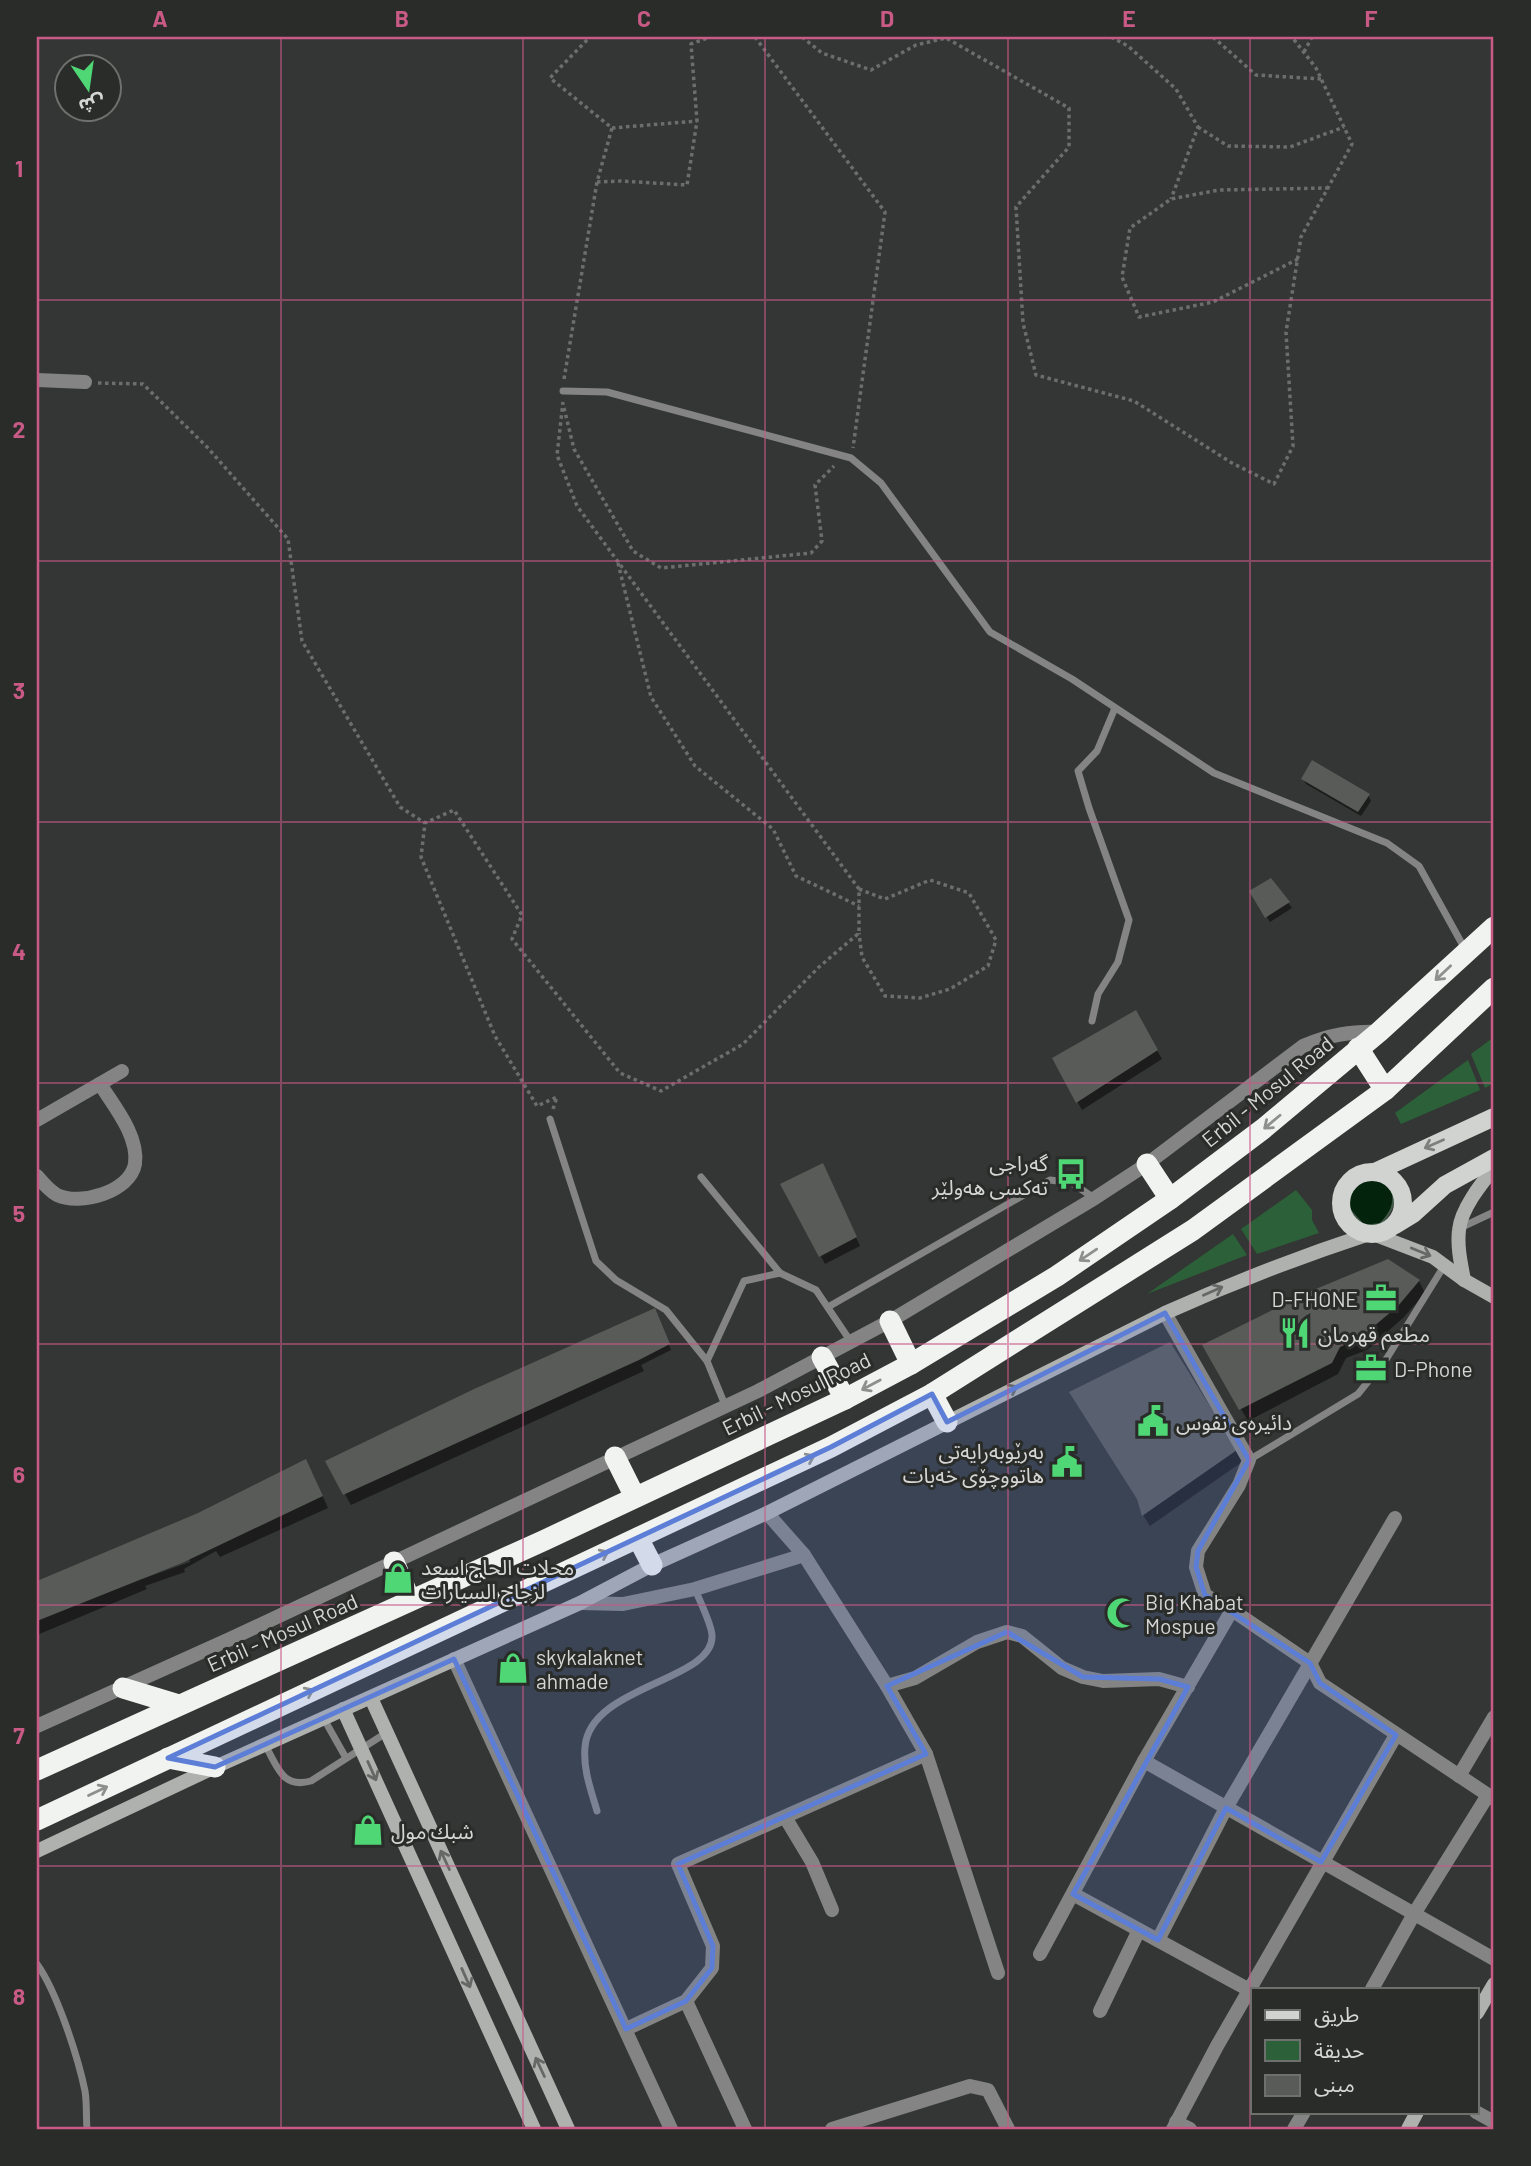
<svg xmlns="http://www.w3.org/2000/svg" width="1531" height="2166" font-family="Barlow,'Noto Sans Arabic',sans-serif">
	<rect width="100%" height="100%" fill="#333634"/>
	<g fill="#2c6038">
		<path d="M1494 1037V1083L1485 1088 1471 1054Z"/>
		<path d="M1468 1060 1480 1090 1401 1124 1395 1113Z"/>
		<path d="M1296 1190 1312 1210V1220L1319 1233 1257 1254 1241 1229Z"/>
		<path d="M1233 1234 1247 1255 1147 1294Z"/>
	</g>
	<path fill="#04230c" stroke="#435948" stroke-width="2" d="M1366 1178C1398 1178 1401 1205 1380 1224L1364 1226 1349 1209C1349 1193 1352 1186 1366 1178Z"/>
	<g fill="#0007" fill-rule="evenodd">
		<path d="M1303 779 1368 795 1371 801 1361 816 1306 784Z"/>
		<path d="M1271 880 1292 908 1270 922 1251 892Z"/>
		<path d="M1135 1013 1162 1059 1082 1110 1054 1059Z"/>
		<path d="M827 1173 860 1246 825 1264 782 1185Z"/>
		<path d="M1419 1281 1425 1293 1404 1317 1367 1350 1346 1358 1338 1374 1248 1421 1204 1346Z"/>
		<path d="M657 1315 671 1350 641 1365 644 1371 351 1505 327 1462Z"/>
		<path d="M1236 1450 1242 1462 1150 1526 1143 1515Z"/>
		<path d="M312 1472 328 1508 220 1557 216 1551 184 1569 185 1572 145 1586 147 1589 37 1635V1583L128 1543ZM189 1558 190 1562 142 1579V1576Z"/>
	</g>
	<g fill="#585b58">
		<path d="M1312 760 1370 794 1358 812 1301 779Z"/>
		<path d="M1271 878 1290 902 1265 918 1249 891Z"/>
		<path d="M1136 1010 1158 1050 1076 1103 1052 1058Z"/>
		<path d="M823 1163 857 1237 819 1257 780 1184Z"/>
		<path d="M1388 1259 1420 1280 1398 1306 1360 1338 1340 1347 1332 1363 1239 1410 1202 1345 1311 1291Z"/>
		<path d="M655 1308 670 1344 639 1360 343 1495 325 1461 474 1389Z"/>
		<path d="M1170 1342 1237 1450 1142 1516 1137 1499 1069 1392Z"/>
		<path d="M306 1459 323 1496 182 1563 37 1621V1581L198 1513Z"/>
	</g>
	<g fill="none" stroke-linecap="round" stroke-linejoin="round">
		<g stroke="#6c6e6d" stroke-width="3.5" stroke-dasharray="3.5 3.5" stroke-linecap="butt">
			<path d="M755 37 885 212 853 448"/>
			<path d="M802 37 822 53 871 70 916 45 946 38 1069 108V147L1016 207 1023 323 1036 375 1134 401 1232 463 1274 484 1293 446 1286 332 1301 237 1352 144 1316 68 1292 37"/>
			<path d="M1111 37 1128 46 1176 89 1198 127 1171 199"/>
			<path d="M1213 37 1256 75 1321 79"/>
			<path d="M1304 52 1312 37"/>
			<path d="M1198 127 1228 146 1290 147 1344 127"/>
			<path d="M612 128 697 121"/>
			<path d="M597 182 621 181 687 185 697 121 691 44 710 37"/>
			<path d="M1298 259 1213 302 1139 317 1122 277 1130 228 1171 199 1219 190 1328 188"/>
			<path d="M564 379 597 182 612 128 550 78 590 37"/>
			<path d="M98 383 143 384 207 447 288 539 302 641 400 807 425 823"/>
			<path d="M564 408 574 449 633 551 661 568 811 553 822 541 815 485 834 466"/>
			<path d="M618 563 651 697 695 766 773 829 796 876 859 906"/>
			<path d="M859 889 885 899 930 880 969 893 996 940 988 966 950 989 920 998 885 996 862 957 859 933"/>
			<path d="M553 1109 557 1097 537 1106 495 1036 421 857 425 823 454 810 522 915 512 939 620 1073 661 1091 743 1044 819 967 859 933V889L577 506 557 455 563 402"/>
		</g>
		<g stroke="#838483" stroke-width="7">
			<path d="M563 391 607 392 851 458 881 483 990 632 1072 679 1214 773 1387 843 1419 866 1466 951"/>
			<path d="M1092 1021 1098 994 1118 962 1129 920 1089 808 1078 771 1097 751 1115 708"/>
			<path d="M550 1119 596 1261 616 1280 666 1310 707 1361"/>
			<path d="M701 1177 780 1273"/>
			<path d="M1460 1228 1494 1212"/>
			<path d="M828 1307 1050 1180 1072 1183 1094 1198"/>
			<path d="M725 1405 707 1361 744 1281 780 1273 816 1290 851 1342"/>
			<path d="M1249 1460 1358 1394 1387 1358 1444 1266"/>
			<path d="M324 1719 346 1758"/>
			<path d="M265 1745C278 1767 282 1789 311 1781L386 1733"/>
			<path d="M597 1811C591 1790 583 1770 585 1747 590 1685 715 1681 712 1635 711 1623 700 1602 695 1589"/>
			<path d="M37 1964C57 1992 78 2057 85 2091 87 2103 86 2117 87 2129"/>
		</g>
		<g stroke="#838483" stroke-width="14">
			<path d="M37 380 85 382"/>
			<path d="M37 1120 122 1071"/>
			<path d="M37 1176C42 1182 50 1191 57 1195 80 1206 130 1192 135 1164 139 1136 114 1106 100 1084"/>
			<path d="M1165 1313 1249 1460 1239 1485 1198 1551 1196 1567 1205 1595 1232 1610 1310 1663 1320 1683 1494 1799"/>
			<path d="M767 1513 804 1555 887 1686 926 1754 998 1973"/>
			<path d="M580 1603 623 1604 695 1589 804 1555"/>
			<path d="M454 1659 671 2129"/>
			<path d="M887 1686 915 1678 977 1642 1007 1632 1022 1636 1062 1668 1083 1677 1103 1681 1159 1679 1188 1687"/>
			<path d="M37 1726 230 1639 758 1391 890 1321 1095 1198 1147 1164 1303 1046C1329 1035 1351 1031 1379 1032"/>
			<path d="M1144 1761 1494 1959"/>
			<path d="M1459 1776 1494 1717"/>
			<path d="M785 1817 812 1862 832 1910"/>
			<path d="M1073 1894 1253 1992"/>
			<path d="M1158 1940 1226 1808 1395 1518"/>
			<path d="M1040 1954 1144 1761 1232 1610"/>
			<path d="M1372 1989 1414 1914 1488 1795"/>
			<path d="M686 2001 745 2129"/>
			<path d="M1100 2011 1139 1930"/>
			<path d="M626 2029 686 2001 712 1968 713 1946 678 1864 926 1754"/>
			<path d="M1476 2112 1494 2122"/>
			<path d="M1176 2122 1190 2129"/>
			<path d="M832 2129 970 2086 988 2090 1008 2129"/>
			<path d="M1173 2129 1217 2046 1396 1735"/>
			<path d="M1294 2129 1304 2112"/>
		</g>
		<g stroke="#afb1af" stroke-width="14">
			<path d="M1373 1234 1433 1257 1464 1280 1494 1297"/>
			<path d="M1464 1280C1461 1264 1457 1247 1459 1230 1461 1209 1481 1184 1494 1168"/>
			<path d="M371 1698 568 2129"/>
			<path d="M343 1709 534 2129"/>
			<path d="M37 1851 215 1767 580 1603 652 1565 767 1513 1165 1313C1232 1283 1299 1257 1369 1234"/>
			<path d="M1477 2013 1494 1984"/>
			<path d="M1408 2129 1417 2112"/>
		</g>
		<g stroke="#d1d3d1" stroke-width="18">
			<circle cx="1372" cy="1203" r="31"/>
			<path d="M1375 1172 1494 1117"/>
			<path d="M1395 1225 1413 1214 1445 1185 1494 1158"/>
		</g>
		<g stroke="#f0f3f0" stroke-width="21">
			<path d="M1358 1048 1385 1090"/>
			<path d="M1147 1164 1170 1199"/>
			<path d="M890 1321 911 1364"/>
			<path d="M822 1357 845 1399"/>
			<path d="M932 1394 947 1422"/>
			<path d="M615 1457 635 1497"/>
			<path d="M638 1538 652 1565"/>
			<path d="M394 1562 410 1600"/>
			<path d="M123 1688 179 1705"/>
			<path d="M168 1758 215 1767"/>
			<path d="M37 1770 545 1540 845 1399 911 1364 1057 1276 1170 1199 1263 1129 1379 1032 1494 927"/>
			<path d="M37 1820 831 1447 932 1394 1193 1230 1385 1090 1494 988"/>
		</g>
	</g>
	<defs><path id="oneway-shaft" d="M-6 0H5M1.5-3L5.5 0L1.5 3" fill="none" stroke-width="1.6" stroke-linecap="round" stroke-linejoin="round" transform="scale(1.75)"/></defs>
	<g stroke="#8d908d">
		<use href="#oneway-shaft" transform="translate(1443 973) rotate(137)"/>
		<use href="#oneway-shaft" transform="translate(1272 1122) rotate(140)"/>
		<use href="#oneway-shaft" transform="translate(1088 1255) rotate(146)"/>
		<use href="#oneway-shaft" transform="translate(871 1385) rotate(152)"/>
		<use href="#oneway-shaft" transform="translate(805 1460) rotate(-25)"/>
		<use href="#oneway-shaft" transform="translate(599 1556) rotate(-25)"/>
		<use href="#oneway-shaft" transform="translate(304 1694) rotate(-25)"/>
		<use href="#oneway-shaft" transform="translate(98 1791) rotate(-25)"/>
	</g>
	<use stroke="#7e807e" href="#oneway-shaft" transform="translate(1434 1144) rotate(156)"/>
	<g stroke="#666866">
		<use href="#oneway-shaft" transform="translate(1421 1252) rotate(22)"/>
		<use href="#oneway-shaft" transform="translate(1213 1291) rotate(-24)"/>
		<use href="#oneway-shaft" transform="translate(1008 1391) rotate(-27)"/>
		<use href="#oneway-shaft" transform="translate(372 1771) rotate(66)"/>
		<use href="#oneway-shaft" transform="translate(445 1860) rotate(-115)"/>
		<use href="#oneway-shaft" transform="translate(466 1978) rotate(66)"/>
		<use href="#oneway-shaft" transform="translate(540 2067) rotate(-115)"/>
	</g>
	<path fill="#5d7ed7" fill-opacity="0.2" stroke="#5d7ed7" stroke-width="5" stroke-linejoin="round" d="M1165 1313 1249 1460 1198 1551 1196 1567 1205 1595 1310 1663 1320 1683 1396 1735 1321 1862 1226 1808 1158 1940 1073 1894 1188 1687 1159 1679 1083 1677 1007 1632 887 1686 926 1754 678 1864 713 1946 712 1968 686 2001 626 2029 454 1659 215 1767 168 1758 831 1447 932 1394 947 1422Z"/>
	<path fill="none" stroke="#c95a86" stroke-width="2" stroke-opacity="0.55" d="M281 37V2129M523 37V2129M765 37V2129M1008 37V2129M1250 37V2129M37 300H1494M37 561H1494M37 822H1494M37 1083H1494M37 1344H1494M37 1605H1494M37 1866H1494"/>
	<defs>
		<symbol id="bus-bare" viewBox="-9 -9 18 18"><path d="M-5-6H5V4H4V6H2V4H-2V6H-4V4H-5ZM-3.5-4V0h7V-4ZM-3.5 1.2v1.5H-2V1.2ZM2 1.2v1.5H3.5V1.2Z" fill="#4fd675" stroke="#2a2c2a" stroke-width="2.5" paint-order="stroke"/></symbol>
		<symbol id="office-bare" viewBox="-9 -9 18 18"><path d="M-6-3h4V-5.5h4V-3h4V5H-6ZM-1-4.5V-3h2v-1.5ZM-6 0V1H6V0Z" fill="#4fd675" stroke="#2a2c2a" stroke-width="2.5" paint-order="stroke"/></symbol>
		<symbol id="restaurant-bare" viewBox="-9 -9 18 18"><path d="M-5-6h1v4h1v-4h1v4h1v-4h1v5L-1.5 .5V6h-2V.5L-5-1ZM5-6V6H3V1.5H1.5Q1.5-4 5-6Z" fill="#4fd675" stroke="#2a2c2a" stroke-width="2.5" paint-order="stroke"/></symbol>
		<symbol id="civic-bare" viewBox="-9 -9 18 18"><path d="M-.6-6.5H3V-4.5H.6V-3L4-1V1h2V6H-6V1h2V-1L-.6-3ZM-1.2 2.5V6h2.4V2.5Z" fill="#4fd675" stroke="#2a2c2a" stroke-width="2.5" paint-order="stroke"/></symbol>
		<symbol id="shop-bare" viewBox="-9 -9 18 18"><path d="M-5-2.5h2.3a2.7 3.5 0 0 1 5.4 0H5L5.5 6h-11ZM-1.5-2.5h3a1.5 2.3 0 0 0-3 0Z" fill="#4fd675" stroke="#2a2c2a" stroke-width="2.5" paint-order="stroke"/></symbol>
		<symbol id="mosque-bare" viewBox="-9 -9 18 18"><path d="M3.5-4.9A6 6 0 1 0 3.5 4.9A5 5 0 1 1 3.5-4.9Z" fill="#4fd675" stroke="#2a2c2a" stroke-width="2.5" paint-order="stroke"/></symbol>
	</defs>
	<g fill-rule="evenodd">
		<use href="#bus-bare" x="1049" y="1152" width="44" height="44"/>
		<use href="#office-bare" x="1359" y="1276" width="44" height="44"/>
		<use href="#restaurant-bare" x="1273" y="1311" width="44" height="44"/>
		<use href="#office-bare" x="1349" y="1346" width="44" height="44"/>
		<use href="#civic-bare" x="1131" y="1399" width="44" height="44"/>
		<use href="#civic-bare" x="1045" y="1440" width="44" height="44"/>
		<use href="#shop-bare" x="376" y="1556" width="44" height="44"/>
		<use href="#mosque-bare" x="1100" y="1591" width="44" height="44"/>
		<use href="#shop-bare" x="491" y="1646" width="44" height="44"/>
		<use href="#shop-bare" x="346" y="1808" width="44" height="44"/>
	</g>
	<g text-anchor="middle" dominant-baseline="central" stroke-width="6" stroke-linejoin="round" paint-order="stroke">
		<g font-size="21" fill="#d5d6d5" stroke="#2a2c2a">
			<text transform="translate(1267 1091) rotate(-39)">Erbil - Mosul Road</text>
			<text transform="translate(796 1393) rotate(-26)">Erbil - Mosul Road</text>
			<text transform="translate(282 1632) rotate(-24)">Erbil - Mosul Road</text>
		</g>
		<g font-size="21" fill="#d5d6d5" stroke="#2a2c2a" text-anchor="start">
			<text x="1048" y="1162" text-anchor="end">گەراجی<tspan x="1048" dy="24">تەکسی هەولێر</tspan></text>
			<text x="1358" y="1298" text-anchor="end">D-FHONE</text>
			<text x="1318" y="1333">مطعم قهرمان</text>
			<text x="1394" y="1368">D-Phone</text>
			<text x="1176" y="1421">دائیرەی نفوس</text>
			<text x="1044" y="1450" text-anchor="end">به‌رێوبه‌رایه‌تی<tspan x="1044" dy="24">هاتووچۆی خه‌بات</tspan></text>
			<text x="421" y="1566">محلات الحاج اسعد<tspan x="421" dy="24">لزجاج السيارات</tspan></text>
			<text x="1145" y="1601">Big Khabat<tspan x="1145" dy="24">Mospue</tspan></text>
			<text x="536" y="1656">skykalaknet<tspan x="536" dy="24">ahmade</tspan></text>
			<text x="391" y="1830">شبك مول</text>
		</g>
	</g>
	<rect width="1531" height="2166" fill="none" stroke="#2a2c2a" stroke-width="77"/>
	<rect x="1251" y="1988" width="228" height="126" fill="#2a2c2a" stroke="#6e706e" stroke-width="2"/>
	<rect x="1265" y="2010" width="35" height="10" fill="#d1d3d1" stroke="#6e706e" stroke-width="2"/>
	<text x="1314" y="2022" font-size="21" fill="#d5d6d5">طريق</text>
	<rect x="1265" y="2040" width="35" height="21" fill="#2c6038" stroke="#6e706e" stroke-width="2"/>
	<text x="1314" y="2058" font-size="21" fill="#d5d6d5">حديقة</text>
	<rect x="1265" y="2075" width="35" height="21" fill="#585b58" stroke="#6e706e" stroke-width="2"/>
	<text x="1314" y="2092" font-size="21" fill="#d5d6d5">مبنى</text>
	<g transform="translate(88 88) rotate(167)"><circle r="33" fill="#2a2c2a" stroke="#6e706e" stroke-width="2"/>
	<path d="M0-5L12 26L0 18L-12 26Z" fill="#4fd675"/>
	<text y="-10" font-size="19" font-weight="bold" text-anchor="middle" fill="#d5d6d5">ش</text>
	</g>
	<rect x="38" y="38" width="1454" height="2090" fill="none" stroke="#c95a86" stroke-width="2.5"/>
	<g font-size="23" text-anchor="middle" font-weight="bold" fill="#c95a86">
		<text x="160" y="27">A</text>
		<text x="402" y="27">B</text>
		<text x="644" y="27">C</text>
		<text x="887" y="27">D</text>
		<text x="1129" y="27">E</text>
		<text x="1371" y="27">F</text>
		<text x="19" y="177">1</text>
		<text x="19" y="438">2</text>
		<text x="19" y="699">3</text>
		<text x="19" y="960">4</text>
		<text x="19" y="1222">5</text>
		<text x="19" y="1483">6</text>
		<text x="19" y="1744">7</text>
		<text x="19" y="2005">8</text>
	</g>
</svg>
